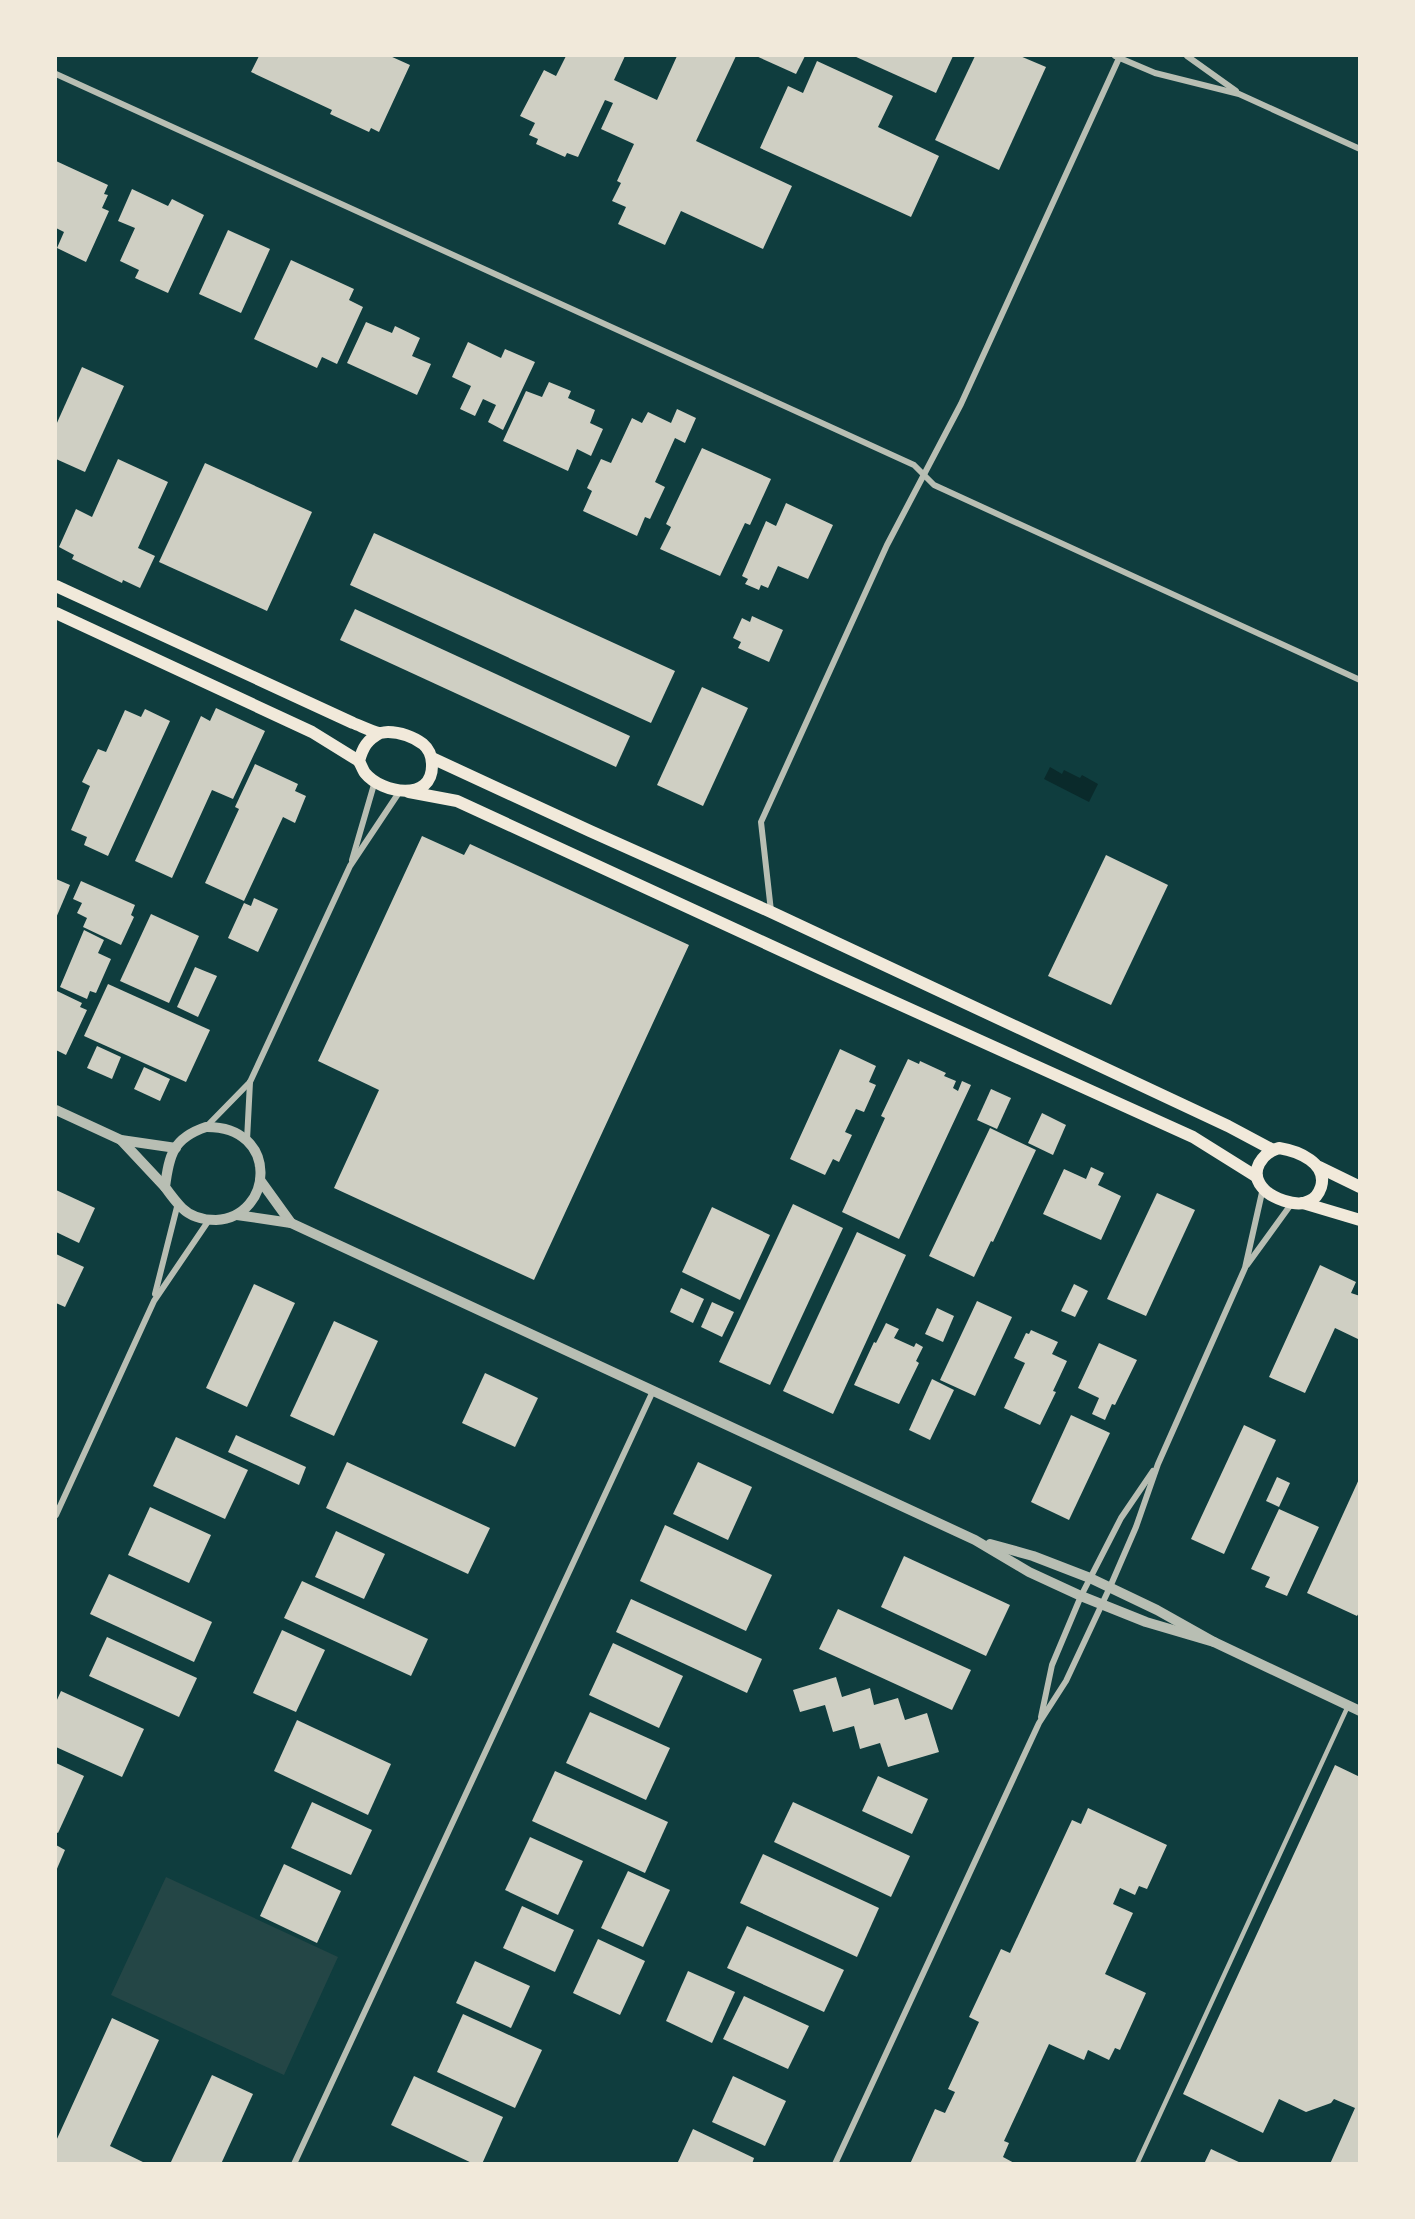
<svg xmlns="http://www.w3.org/2000/svg" width="1415" height="2219" font-family="'PT Sans',sans-serif">
	<rect width="100%" height="100%" fill="#0f3d3e"/>
	<path fill="#244646" d="M166 1877 338 1957 284 2075 111 1995Z"/>
	<path fill="#0a2a2b" d="M1050 767 1062 774 1064 770 1080 778 1082 775 1098 784 1089 802 1044 779Z"/>
	<g fill="#cfcfc3">
		<path d="M259 56H390L410 65 379 132 371 128 369 132 330 114 332 110 251 72Z"/>
		<path d="M566 56H625L614 80 657 100 677 56H736L696 141 792 186 763 249 681 211 665 245 618 224 626 207 612 201 621 183 617 181 634 144 601 129 613 103 605 100 578 157 567 153 565 157 536 144 538 139 529 135 535 123 520 116 544 70 556 76Z"/>
		<path d="M756 56H805L796 74Z"/>
		<path d="M854 56H953L936 93Z"/>
		<path d="M975 56H1020L1046 67 999 170 935 140Z"/>
		<path d="M817 61 893 96 878 127 939 156 911 217 760 148 788 86 803 93Z"/>
		<path d="M56 161 108 185 104 194 108 195 102 208 109 211 86 262 57 248 64 232 56 228Z"/>
		<path d="M132 189 168 206 172 199 204 215 168 293 135 278 139 270 120 261 135 228 118 221Z"/>
		<path d="M228 230 270 249 241 313 199 294Z"/>
		<path d="M291 260 354 289 349 300 363 307 337 364 322 357 317 368 254 339Z"/>
		<path d="M366 322 392 333 395 326 420 338 412 356 431 364 417 395 347 363Z"/>
		<path d="M468 342 501 358 505 349 535 362 503 430 488 422 496 405 483 399 475 416 460 409 471 386 452 377Z"/>
		<path d="M82 367 124 386 85 472 56 459V425Z"/>
		<path d="M549 382 571 391 568 398 595 410 590 423 603 429 591 456 577 449 568 471 503 441 526 391 542 397Z"/>
		<path d="M677 409 696 418 685 443 675 438 655 482 665 487 650 519 645 517 637 536 583 511 592 491 587 488 601 459 611 463 632 418 642 423 648 412 671 423Z"/>
		<path d="M702 448 771 479 750 525 745 523 720 576 660 549 671 527 666 524Z"/>
		<path d="M118 459 168 482 138 548 155 556 140 588 123 580 122 583 72 559 74 555 59 547 76 509 92 517Z"/>
		<path d="M205 463 312 512 267 611 159 562Z"/>
		<path d="M786 503 833 525 808 579 778 566 768 588 761 585 759 590 745 584 748 579 742 576 766 521 776 526Z"/>
		<path d="M374 533 675 671 651 723 350 585Z"/>
		<path d="M355 609 630 736 616 767 340 640Z"/>
		<path d="M752 616 783 630 769 662 738 648 741 642 733 638 742 618 750 622Z"/>
		<path d="M702 687 748 708 703 806 657 785Z"/>
		<path d="M216 708 265 731 233 799 212 790 172 878 135 861 201 716 210 721Z"/>
		<path d="M145 709 170 721 108 856 84 845 87 837 71 830 90 786 82 782 98 749 106 752 125 710 141 717Z"/>
		<path d="M255 764 298 784 295 791 306 796 295 823 283 817 244 901 205 883 239 809 235 807Z"/>
		<path d="M422 836 464 855 470 844 689 945 534 1280 334 1188 379 1090 318 1061Z"/>
		<path d="M1106 855 1168 885 1111 1005 1048 976Z"/>
		<path d="M56 879 70 885 56 918Z"/>
		<path d="M81 881 135 905 131 915 134 917 121 945 83 927 87 918 77 913 82 903 73 899Z"/>
		<path d="M254 898 278 909 258 952 228 938 244 903 251 906Z"/>
		<path d="M151 914 199 936 169 1003 120 981Z"/>
		<path d="M84 930 104 940 98 953 111 959 96 993 90 991 87 999 60 987Z"/>
		<path d="M195 967 217 976 198 1017 177 1007Z"/>
		<path d="M108 984 210 1030 186 1082 84 1036Z"/>
		<path d="M57 991 82 1003 80 1007 87 1010 66 1055 56 1050Z"/>
		<path d="M97 1046 121 1057 112 1079 87 1068Z"/>
		<path d="M840 1049 876 1066 869 1082 876 1085 864 1112 856 1109 845 1132 852 1135 839 1162 833 1159 825 1175 790 1159Z"/>
		<path d="M908 1059 919 1064 920 1061 946 1073 944 1076 956 1081 953 1088 958 1091 962 1081 971 1085 899 1239 842 1212 885 1118 881 1116Z"/>
		<path d="M144 1067 170 1079 160 1101 134 1089Z"/>
		<path d="M991 1089 1011 1098 997 1129 977 1120Z"/>
		<path d="M1042 1113 1066 1125 1053 1155 1028 1143Z"/>
		<path d="M990 1128 1036 1150 993 1242 991 1241 974 1277 929 1256Z"/>
		<path d="M1091 1167 1104 1173 1098 1185 1121 1196 1101 1240 1043 1214 1064 1169 1086 1179Z"/>
		<path d="M56 1190 95 1208 79 1243 56 1232Z"/>
		<path d="M1157 1193 1195 1210 1146 1316 1107 1299Z"/>
		<path d="M793 1204 843 1228 770 1385 719 1362Z"/>
		<path d="M712 1207 770 1235 740 1300 682 1272Z"/>
		<path d="M857 1232 906 1255 833 1414 783 1391Z"/>
		<path d="M56 1254 84 1267 65 1307 56 1303Z"/>
		<path d="M1320 1265 1356 1282 1351 1293 1360 1296V1340L1335 1328 1305 1393 1269 1377Z"/>
		<path d="M254 1284 295 1303 247 1407 206 1388Z"/>
		<path d="M1074 1284 1088 1291 1075 1317 1061 1311Z"/>
		<path d="M681 1288 704 1299 693 1323 670 1312Z"/>
		<path d="M977 1301 1012 1317 975 1396 940 1380Z"/>
		<path d="M712 1302 734 1312 722 1337 701 1327Z"/>
		<path d="M937 1308 954 1316 943 1342 925 1334Z"/>
		<path d="M334 1321 378 1341 334 1436 290 1416Z"/>
		<path d="M886 1323 899 1329 894 1338 914 1347 916 1343 923 1347 916 1361 919 1363 899 1404 854 1385 874 1342 876 1343Z"/>
		<path d="M1031 1330 1058 1342 1052 1354 1067 1361 1053 1391 1056 1392 1040 1425 1004 1408 1025 1363 1014 1358 1026 1333 1029 1334Z"/>
		<path d="M1099 1343 1137 1360 1115 1405 1112 1404 1105 1420 1092 1414 1099 1398 1078 1388Z"/>
		<path d="M485 1373 538 1398 515 1447 462 1423Z"/>
		<path d="M932 1379 954 1390 930 1440 909 1430Z"/>
		<path d="M1071 1415 1110 1433 1069 1520 1031 1502Z"/>
		<path d="M1244 1425 1276 1440 1224 1554 1191 1539Z"/>
		<path d="M236 1435 306 1467 299 1485 228 1452Z"/>
		<path d="M176 1437 248 1470 225 1519 153 1486Z"/>
		<path d="M347 1462 490 1528 468 1574 326 1508Z"/>
		<path d="M698 1462 752 1487 728 1540 673 1514Z"/>
		<path d="M1277 1477 1290 1483 1279 1507 1266 1501Z"/>
		<path d="M1360 1477V1611L1357 1616 1307 1593Z"/>
		<path d="M150 1507 211 1535 189 1583 128 1555Z"/>
		<path d="M1279 1509 1319 1527 1287 1596 1265 1587 1270 1577 1251 1569Z"/>
		<path d="M665 1525 772 1575 746 1631 640 1581Z"/>
		<path d="M336 1531 385 1554 364 1599 315 1577Z"/>
		<path d="M904 1556 1010 1605 986 1656 881 1607Z"/>
		<path d="M109 1574 212 1622 194 1662 90 1614Z"/>
		<path d="M302 1581 428 1639 411 1676 284 1618Z"/>
		<path d="M631 1599 762 1659 747 1693 616 1632Z"/>
		<path d="M838 1609 971 1670 952 1710 819 1649Z"/>
		<path d="M282 1630 325 1650 296 1712 253 1693Z"/>
		<path d="M107 1637 197 1678 179 1717 89 1676Z"/>
		<path d="M613 1643 683 1676 659 1728 589 1695Z"/>
		<path d="M836 1677 842 1697 870 1688 874 1705 898 1698 905 1720 927 1713 939 1752 888 1767 880 1743 860 1749 854 1726 833 1732 825 1705 800 1712 793 1690Z"/>
		<path d="M61 1691 144 1729 122 1777 56 1747V1702Z"/>
		<path d="M590 1712 670 1748 646 1800 566 1763Z"/>
		<path d="M297 1720 391 1764 368 1815 274 1771Z"/>
		<path d="M56 1763 84 1776 58 1833 56 1832Z"/>
		<path d="M1335 1765 1360 1777V2164H1330L1355 2108 1334 2099 1331 2103 1306 2112 1279 2099 1263 2133 1183 2094Z"/>
		<path d="M555 1771 668 1822 645 1873 532 1821Z"/>
		<path d="M878 1776 928 1799 912 1834 862 1811Z"/>
		<path d="M312 1802 372 1830 351 1875 291 1848Z"/>
		<path d="M793 1802 910 1856 891 1897 774 1842Z"/>
		<path d="M1088 1808 1167 1845 1147 1889 1139 1886 1135 1895 1120 1888 1113 1904 1133 1913 1105 1974 1146 1993 1120 2050 1115 2048 1109 2060 1088 2050 1084 2060 1049 2044 1004 2141 1009 2143 1003 2157 1016 2164H910L935 2109 945 2113 955 2092 948 2089 979 2022 969 2017 1001 1949 1010 1953 1072 1820 1081 1824Z"/>
		<path d="M530 1837 583 1861 558 1915 505 1890Z"/>
		<path d="M56 1845 65 1850 56 1871Z"/>
		<path d="M763 1854 879 1908 857 1957 740 1903Z"/>
		<path d="M284 1864 341 1891 317 1943 260 1916Z"/>
		<path d="M628 1871 670 1890 643 1947 601 1928Z"/>
		<path d="M522 1906 574 1930 555 1972 503 1948Z"/>
		<path d="M747 1926 844 1970 824 2012 727 1968Z"/>
		<path d="M598 1939 645 1961 620 2015 573 1993Z"/>
		<path d="M475 1961 530 1986 511 2028 456 2003Z"/>
		<path d="M688 1971 735 1992 712 2043 666 2021Z"/>
		<path d="M744 1996 809 2026 788 2069 723 2039Z"/>
		<path d="M463 2014 542 2050 515 2108 437 2072Z"/>
		<path d="M112 2018 159 2040 110 2146 147 2164H56V2141Z"/>
		<path d="M212 2075 253 2094 221 2164H170Z"/>
		<path d="M414 2076 503 2117 482 2164H474L391 2125Z"/>
		<path d="M733 2076 786 2101 765 2146 712 2122Z"/>
		<path d="M693 2129 754 2158 752 2164H677Z"/>
		<path d="M1211 2149 1243 2164H1204Z"/>
	</g>
	<g fill="none" stroke-linecap="round" stroke-linejoin="round">
		<path stroke="#b8beb3" stroke-width="4.5" d="M1137 2164 1348 1706"/>
		<g stroke="#b8beb3" stroke-width="6">
			<path d="M1115 56 1155 73 1239 94 1360 149"/>
			<path d="M1187 56 1236 91"/>
			<path d="M56 74 914 465 934 485 1360 680"/>
			<path d="M352 860 375 781"/>
			<path d="M771 911 761 822 887 545 961 404 1120 56"/>
			<path d="M206 1127 250 1082 350 866 400 791"/>
			<path d="M247 1140 250 1082"/>
			<path d="M1247 1265 1292 1203"/>
			<path d="M155 1294 178 1203"/>
			<path d="M56 1515 154 1301 209 1220"/>
			<path d="M1041 1717 1052 1665 1081 1596 1121 1518 1153 1471"/>
			<path d="M294 2164 653 1391"/>
			<path d="M835 2164 1039 1723 1066 1681 1110 1587 1136 1527 1158 1464 1245 1268 1263 1188"/>
		</g>
		<g stroke="#b8beb3" stroke-width="10">
			<path d="M56 1110 121 1140 176 1148"/>
			<path d="M206 1127C280 1126 274 1217 216 1220 205 1220 191 1217 182 1208 176 1202 170 1194 165 1187 169 1155 173 1138 206 1127Z"/>
			<path d="M121 1140 165 1187"/>
			<path d="M260 1180 291 1223"/>
			<path d="M237 1215 291 1223 975 1540 1029 1572 1081 1596 1146 1622 1214 1642"/>
			<path d="M990 1544 1033 1556 1090 1578 1157 1610 1214 1642 1360 1711"/>
		</g>
		<g stroke="#f1e9da" stroke-width="12">
			<path d="M56 586 353 723C361 726 371 731 379 733 382 733 386 732 388 732 400 732 414 737 423 744 429 749 432 757 432 765 433 802 382 794 365 773 363 770 361 765 359 761 363 747 367 740 380 733"/>
			<path d="M56 613 312 732 359 761"/>
			<path d="M432 758 590 831 771 912 1228 1126 1273 1150"/>
			<path d="M409 792 457 801 828 972 1193 1137 1257 1177"/>
			<path d="M1279 1148C1298 1151 1328 1163 1321 1187 1319 1193 1315 1199 1309 1201 1297 1208 1270 1198 1262 1187 1249 1171 1262 1153 1279 1148Z"/>
			<path d="M1319 1167 1360 1187"/>
			<path d="M1303 1203 1360 1220"/>
		</g>
	</g>
	<rect width="1415" height="2219" fill="none" stroke="#f1e9da" stroke-width="114"/>
</svg>
